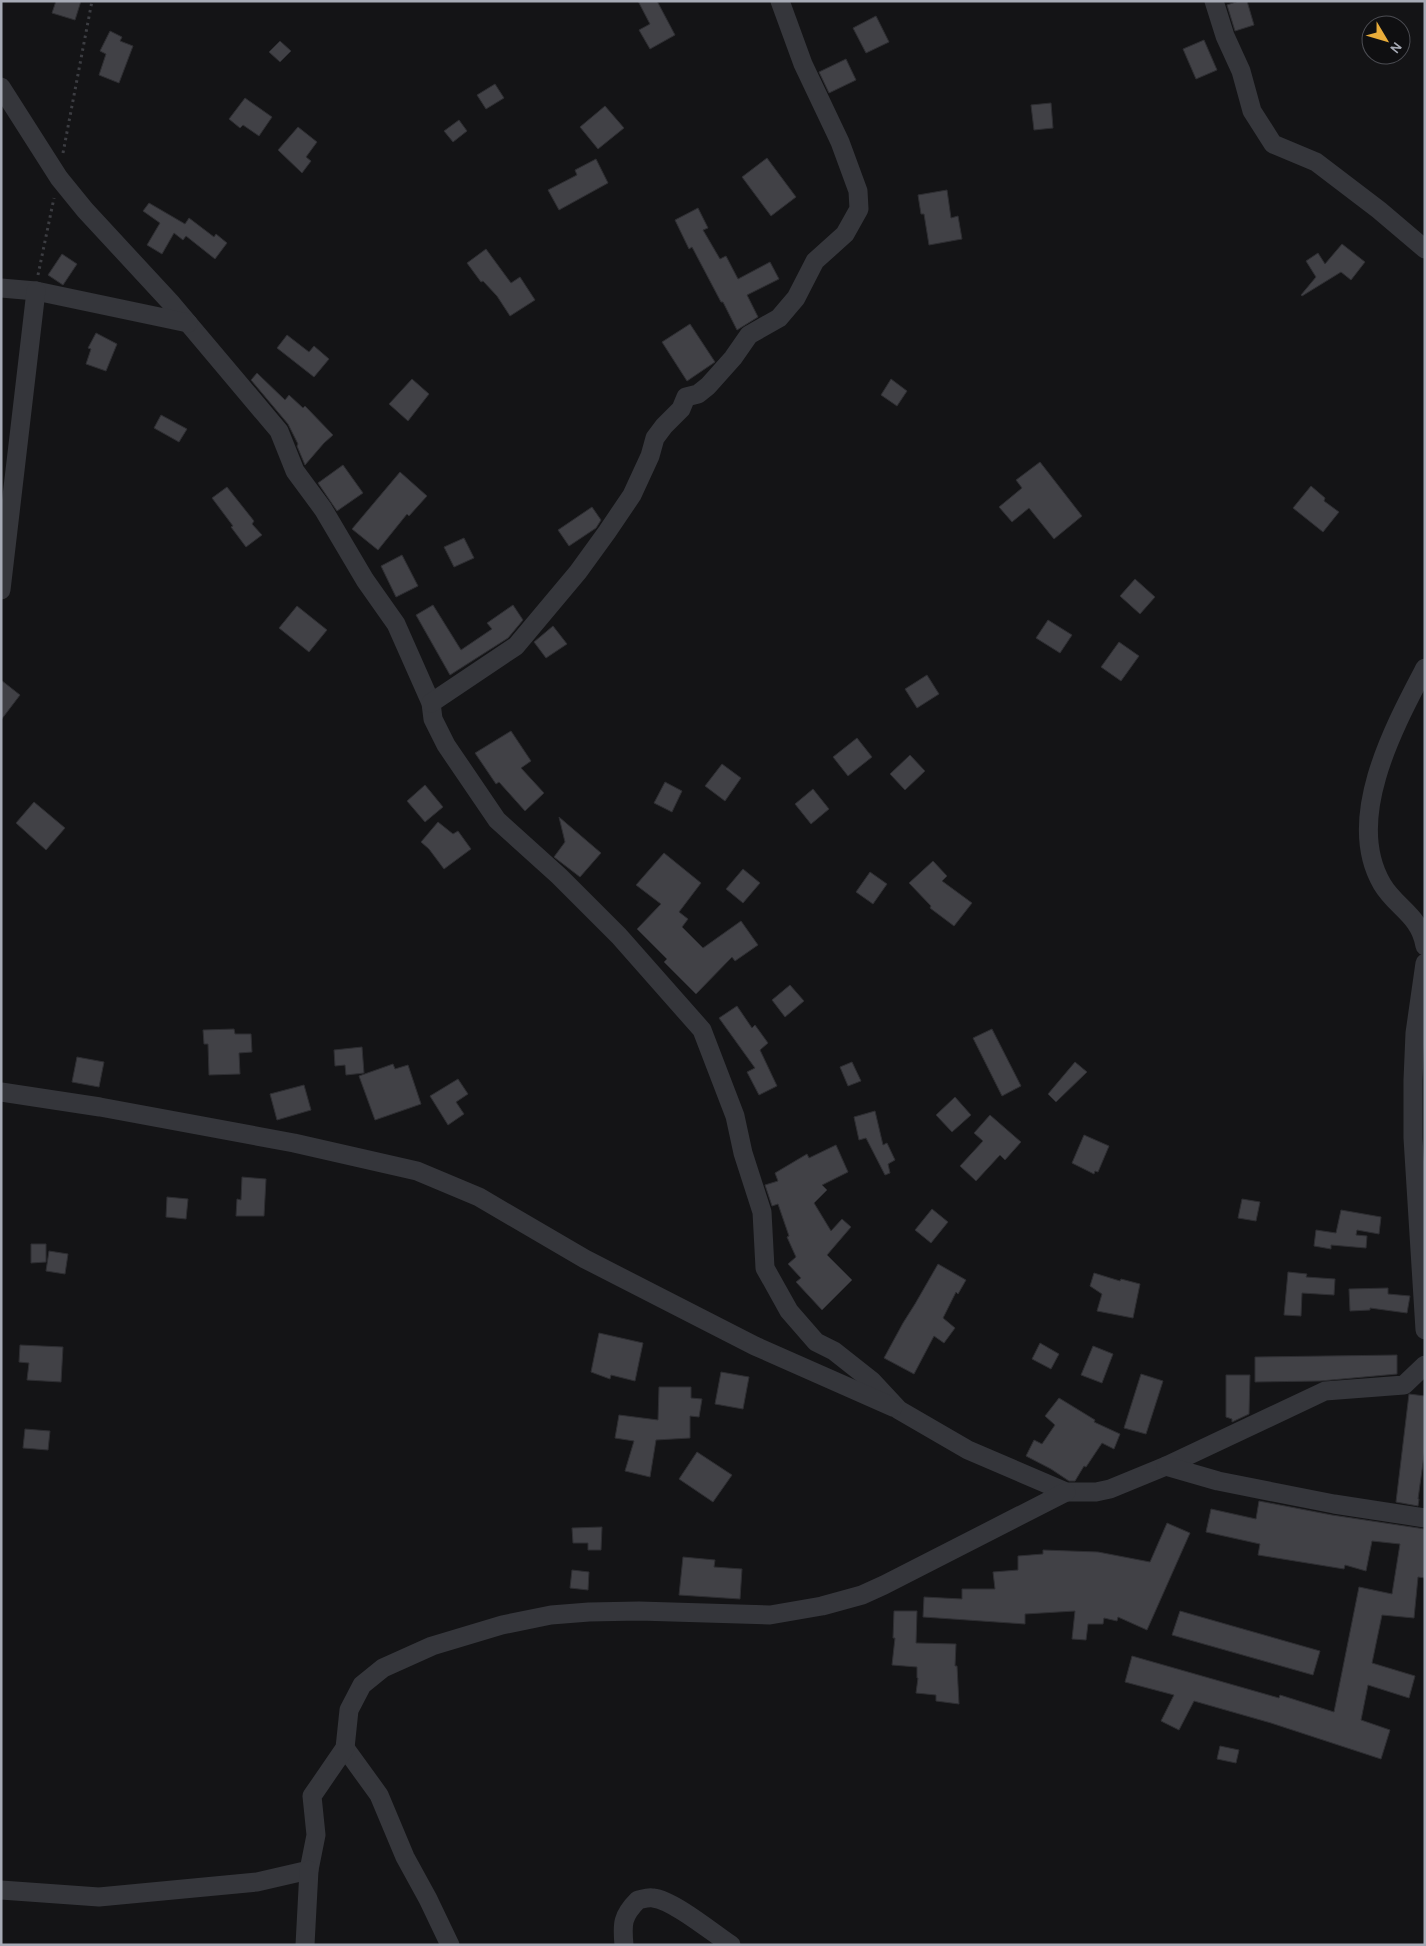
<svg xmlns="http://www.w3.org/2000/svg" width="1426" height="1946" font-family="Karla,sans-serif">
	<rect width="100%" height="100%" fill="#141416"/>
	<g fill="#414146" stroke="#2e2e32">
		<path d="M56 1H81L75 20 52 13Z"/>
		<path d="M638 1H657L675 35 650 49 639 30 650 24Z"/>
		<path d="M1239 1H1247L1254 25 1235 31 1227 5Z"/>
		<path d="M876 16 889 42 866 53 853 28Z"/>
		<path d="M110 31 122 37 120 41 133 46 119 83 99 75 106 54 100 51Z"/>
		<path d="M1204 40 1217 70 1196 79 1183 49Z"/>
		<path d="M280 41 291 51 280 62 269 52Z"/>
		<path d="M846 59 856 80 829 93 819 72Z"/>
		<path d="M495 84 504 98 486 109 477 95Z"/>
		<path d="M245 98 272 117 259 136 243 125 240 128 229 119Z"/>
		<path d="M1051 103 1053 128 1034 130 1031 105Z"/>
		<path d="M605 106 624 128 598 149 580 127Z"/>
		<path d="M459 120 467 131 453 142 444 131Z"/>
		<path d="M298 127 317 142 306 157 311 161 302 173 278 150Z"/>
		<path d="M767 158 796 197 771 216 742 177Z"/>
		<path d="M596 159 608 183 559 210 548 190 577 175 575 170Z"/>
		<path d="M947 190 951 218 958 216 962 239 929 245 924 214H921L918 195Z"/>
		<path d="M149 203 185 224 189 218 214 237 216 234 227 243 215 259 186 236 183 240 174 233 162 254 147 245 160 223 143 211Z"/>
		<path d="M698 208 708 228 703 230 720 259 726 256 738 279 770 262 779 279 747 295 758 317 737 330 723 302H721L692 247 689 249 675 220Z"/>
		<path d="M1342 244 1365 262 1351 280 1341 272 1302 296 1301 295 1316 277 1306 261 1318 253 1325 264Z"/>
		<path d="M486 249 511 283 520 277 535 300 510 316 497 296 483 281 481 282 467 263Z"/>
		<path d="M62 254 77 264 63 285 48 275Z"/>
		<path d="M690 324 715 362 687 381 662 342Z"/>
		<path d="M96 333 117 344 106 371 86 364 91 349 88 348Z"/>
		<path d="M287 335 309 352 314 346 329 359 314 377 277 348Z"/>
		<path d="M257 373 285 400 289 395 303 408 305 406 333 435 324 443 305 465 297 446 298 444 288 424 251 380Z"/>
		<path d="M412 379 429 394 408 421 389 404Z"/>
		<path d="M891 379 907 391 897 406 881 395Z"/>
		<path d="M161 415 187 429 179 442 154 428Z"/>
		<path d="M1040 462 1082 516 1054 539 1029 508 1012 522 999 507 1022 488 1016 480Z"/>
		<path d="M343 465 363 493 337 511 318 483Z"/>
		<path d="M400 472 427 496 409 516 407 514 378 550 352 529Z"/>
		<path d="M1311 486 1325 498 1324 501 1339 512 1323 532 1293 508Z"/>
		<path d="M227 487 254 521 252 524 262 535 246 547 231 527 233 526 212 498Z"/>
		<path d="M592 507 601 520 596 528 569 546 558 530Z"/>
		<path d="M464 538 474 558 454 567 444 547Z"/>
		<path d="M402 555 418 586 396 597 381 566Z"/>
		<path d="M1135 579 1155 597 1140 614 1120 596Z"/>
		<path d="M433 605 461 650 492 629 487 623 513 605 523 620 508 638 450 675 416 615Z"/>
		<path d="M297 606 327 630 309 652 279 628Z"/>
		<path d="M1048 620 1072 635 1060 653 1036 638Z"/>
		<path d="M553 626 567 644 546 658 534 642Z"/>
		<path d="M1119 642 1139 656 1121 681 1101 667Z"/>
		<path d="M927 675 939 694 917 708 905 689Z"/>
		<path d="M1 680 20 695 1 720Z"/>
		<path d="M511 731 531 761 521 768 544 793 525 811 499 782 496 784 475 753Z"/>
		<path d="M857 738 872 757 848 776 833 757Z"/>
		<path d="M910 755 925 771 905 790 890 774Z"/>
		<path d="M722 764 741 778 725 801 705 786Z"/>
		<path d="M665 782 682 791 672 812 654 803Z"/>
		<path d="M425 785 443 807 425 822 407 801Z"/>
		<path d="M813 789 829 809 811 824 795 804Z"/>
		<path d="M34 802 65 828 46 850 16 823Z"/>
		<path d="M559 817 601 853 580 877 554 857 565 842Z"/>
		<path d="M438 822 453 834 458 831 471 849 444 869 429 849 421 842Z"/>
		<path d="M664 853 701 883 679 912 688 919 682 927 703 948 741 921 758 945 735 961 732 957 696 994 664 962 667 959 637 929 661 904 636 885Z"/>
		<path d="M933 861 947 876 942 881 972 903 954 926 930 908 931 906 909 883Z"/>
		<path d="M743 869 760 883 743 903 726 889Z"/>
		<path d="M870 872 887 884 873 904 856 892Z"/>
		<path d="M790 985 804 1001 785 1017 772 1000Z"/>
		<path d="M737 1006 752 1028 755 1025 768 1043 760 1050 777 1086 759 1095 747 1072 755 1068 719 1018Z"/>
		<path d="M234 1029 235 1034H251L252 1052 239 1053 240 1074 209 1075 208 1044H204L203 1030Z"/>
		<path d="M992 1029 1021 1086 1002 1096 973 1038Z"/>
		<path d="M362 1047 364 1073 346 1075 345 1065 335 1066 334 1050Z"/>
		<path d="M77 1057 104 1062 99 1087 72 1082Z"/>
		<path d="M852 1062 861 1081 848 1086 840 1067Z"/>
		<path d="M1075 1062 1087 1072 1056 1102 1048 1094Z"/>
		<path d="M393 1064 395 1069 408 1065 421 1104 375 1120 359 1076Z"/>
		<path d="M458 1079 468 1094 456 1102 464 1114 448 1125 430 1096Z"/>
		<path d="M304 1085 311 1110 277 1120 270 1094Z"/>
		<path d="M955 1097 971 1115 952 1132 936 1115Z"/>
		<path d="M875 1111 883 1145 887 1143 895 1160 888 1164 890 1173 885 1175 866 1138 859 1140 854 1117Z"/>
		<path d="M990 1115 1021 1142 1005 1160 1000 1155 976 1181 960 1166 983 1141 974 1133Z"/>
		<path d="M1084 1135 1109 1146 1098 1172 1095 1171 1094 1174 1072 1163Z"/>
		<path d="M836 1145 848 1172 822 1185 827 1190 814 1203 831 1231 842 1219 851 1227 827 1255 852 1280 822 1310 796 1282 801 1278 788 1264 796 1257 787 1237 789 1236 778 1204 772 1206 765 1185 778 1181 775 1173 807 1154 809 1158Z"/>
		<path d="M242 1177 266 1179 264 1216H236L237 1199 241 1200Z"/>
		<path d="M167 1197 188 1199 186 1219 166 1217Z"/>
		<path d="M1242 1199 1260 1202 1256 1221 1238 1218Z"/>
		<path d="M932 1209 948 1222 931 1243 915 1230Z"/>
		<path d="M1341 1210 1381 1217 1379 1234 1357 1230 1356 1235 1367 1236 1366 1248 1331 1245V1249L1314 1246 1316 1230 1336 1233Z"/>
		<path d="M31 1244H46V1262L31 1263Z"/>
		<path d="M49 1251 68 1254 65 1274 46 1271Z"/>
		<path d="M938 1264 966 1280 958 1294 956 1292 943 1318 955 1328 944 1343 934 1336 914 1374 884 1358 903 1323 915 1304Z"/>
		<path d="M1288 1272 1307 1274 1306 1277 1335 1279 1334 1295 1302 1293 1301 1316 1284 1315Z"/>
		<path d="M1094 1273 1120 1281 1121 1279 1140 1284 1133 1318 1097 1311 1102 1294 1090 1286Z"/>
		<path d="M1388 1288V1294L1410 1296 1407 1313 1370 1308V1310L1350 1311 1349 1289Z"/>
		<path d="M599 1333 643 1343 635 1381 611 1375 610 1379 591 1372Z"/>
		<path d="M1040 1343 1059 1354 1051 1369 1032 1359Z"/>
		<path d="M20 1345 63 1347 61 1382 27 1380 29 1363 19 1362Z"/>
		<path d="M1093 1346 1113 1354 1102 1383 1081 1375Z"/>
		<path d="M1397 1355V1374L1320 1381 1255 1382V1357Z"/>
		<path d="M721 1372 749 1377 743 1409 715 1404Z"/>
		<path d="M1141 1374 1163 1381 1146 1434 1124 1428Z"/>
		<path d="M1226 1375H1250L1249 1414 1232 1422V1419L1226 1417Z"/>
		<path d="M659 1387H691V1398L702 1399 699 1417 690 1416V1438L656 1440 650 1477 625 1471 634 1441 615 1438 619 1415 658 1420Z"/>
		<path d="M1409 1394 1425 1396V1448L1418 1499H1419L1418 1506 1396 1502Z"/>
		<path d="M1059 1398 1095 1420 1094 1422 1120 1434 1114 1449 1102 1443 1086 1467 1084 1466 1075 1481H1069L1051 1469 1026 1456 1034 1440 1042 1444 1055 1425 1045 1416Z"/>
		<path d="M25 1429 50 1431 48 1450 23 1448Z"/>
		<path d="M697 1452 732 1475 713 1502 679 1479Z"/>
		<path d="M1259 1501 1332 1515 1425 1529V1578L1418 1577 1414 1618 1382 1615 1372 1663 1415 1676 1409 1698 1368 1685 1361 1720 1390 1730 1381 1759 1271 1723 1194 1701 1179 1730 1161 1721 1174 1695 1125 1682 1132 1656 1279 1698 1280 1695 1334 1712 1359 1587 1392 1594 1400 1544 1372 1541 1366 1571 1345 1565 1344 1569 1258 1555 1260 1544 1206 1532 1211 1509 1256 1519Z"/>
		<path d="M1167 1523 1190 1533 1147 1630 1118 1617 1117 1621 1104 1618 1103 1624H1088L1086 1640 1072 1639 1075 1611 1025 1614V1624L923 1617 924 1597 962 1599V1589H995L993 1572 1018 1570V1556L1043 1554V1550L1098 1552 1150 1562Z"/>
		<path d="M602 1527 601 1550H588V1543H573L572 1528Z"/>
		<path d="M683 1557 715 1560 714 1567 742 1569 740 1599 679 1595Z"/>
		<path d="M572 1570 589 1572 588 1590 570 1588Z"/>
		<path d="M894 1611H917L916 1643 956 1644 955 1666H957L959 1704 936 1701V1695L916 1693 918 1678H917V1667L892 1665 895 1638H893Z"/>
		<path d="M1180 1611 1320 1651 1313 1675 1172 1635Z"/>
		<path d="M1220 1746 1239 1750 1236 1763 1217 1759Z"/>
	</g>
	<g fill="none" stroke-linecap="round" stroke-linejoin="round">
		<g stroke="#3c3d42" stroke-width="3" stroke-dasharray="2.5 4" stroke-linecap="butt">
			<path d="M63 153 92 1"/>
			<path d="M38 275 54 198"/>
		</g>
		<g stroke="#35363b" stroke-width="19">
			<path d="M1214 1 1225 36 1241 71 1252 111 1273 144 1316 162 1379 210 1425 249"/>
			<path d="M1 87 59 178 85 210 172 304 279 431 295 471 323 509 365 580 396 624 431 703 433 719 446 745 497 820 559 876 619 936 702 1030 735 1116 743 1153 762 1212 765 1268 789 1311 816 1342 834 1351 872 1381 899 1410 968 1450 1066 1492H1096L1110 1489 1166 1466 1325 1391 1404 1385 1425 1365"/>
			<path d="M1 288 36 291 188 323"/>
			<path d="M1 590 36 291"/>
			<path d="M1425 668C1394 727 1344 819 1382 884 1396 908 1420 915 1425 946"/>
			<path d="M431 703 516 646 578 572 607 532 632 495 650 456 655 438 664 426 681 409 686 397 698 394 708 386 733 358 749 335 779 318 796 298 815 261 845 234 859 209 858 191 840 142 803 64 780 1"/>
			<path d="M1425 963 1415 1033 1413 1080V1138L1425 1330"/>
			<path d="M1 1092 100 1107 294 1143 417 1171 479 1197 585 1259 755 1346 893 1407"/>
			<path d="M1166 1466 1218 1481 1334 1504 1425 1518"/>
			<path d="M345 1748 379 1795 405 1857 428 1899 450 1945"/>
			<path d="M1 1890 99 1897 257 1882 309 1870 316 1835 312 1796 345 1748 349 1710 362 1685 383 1668 432 1646 502 1625 551 1615 589 1612 639 1611 770 1615 822 1606 862 1595 884 1585 1066 1492"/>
			<path d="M305 1945 309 1870"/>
			<path d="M624 1945C622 1924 622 1916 638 1900 643 1899 648 1897 653 1898 673 1900 713 1933 731 1945"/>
		</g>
	</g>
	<rect width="1426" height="1946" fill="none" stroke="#a7abb6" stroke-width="5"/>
	<g transform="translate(1386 40) rotate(128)"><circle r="24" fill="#0f0f11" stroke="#4c4d53"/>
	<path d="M0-4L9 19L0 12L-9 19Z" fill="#e8ac3a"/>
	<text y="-8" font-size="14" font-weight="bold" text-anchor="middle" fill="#a7abb6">N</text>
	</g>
</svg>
